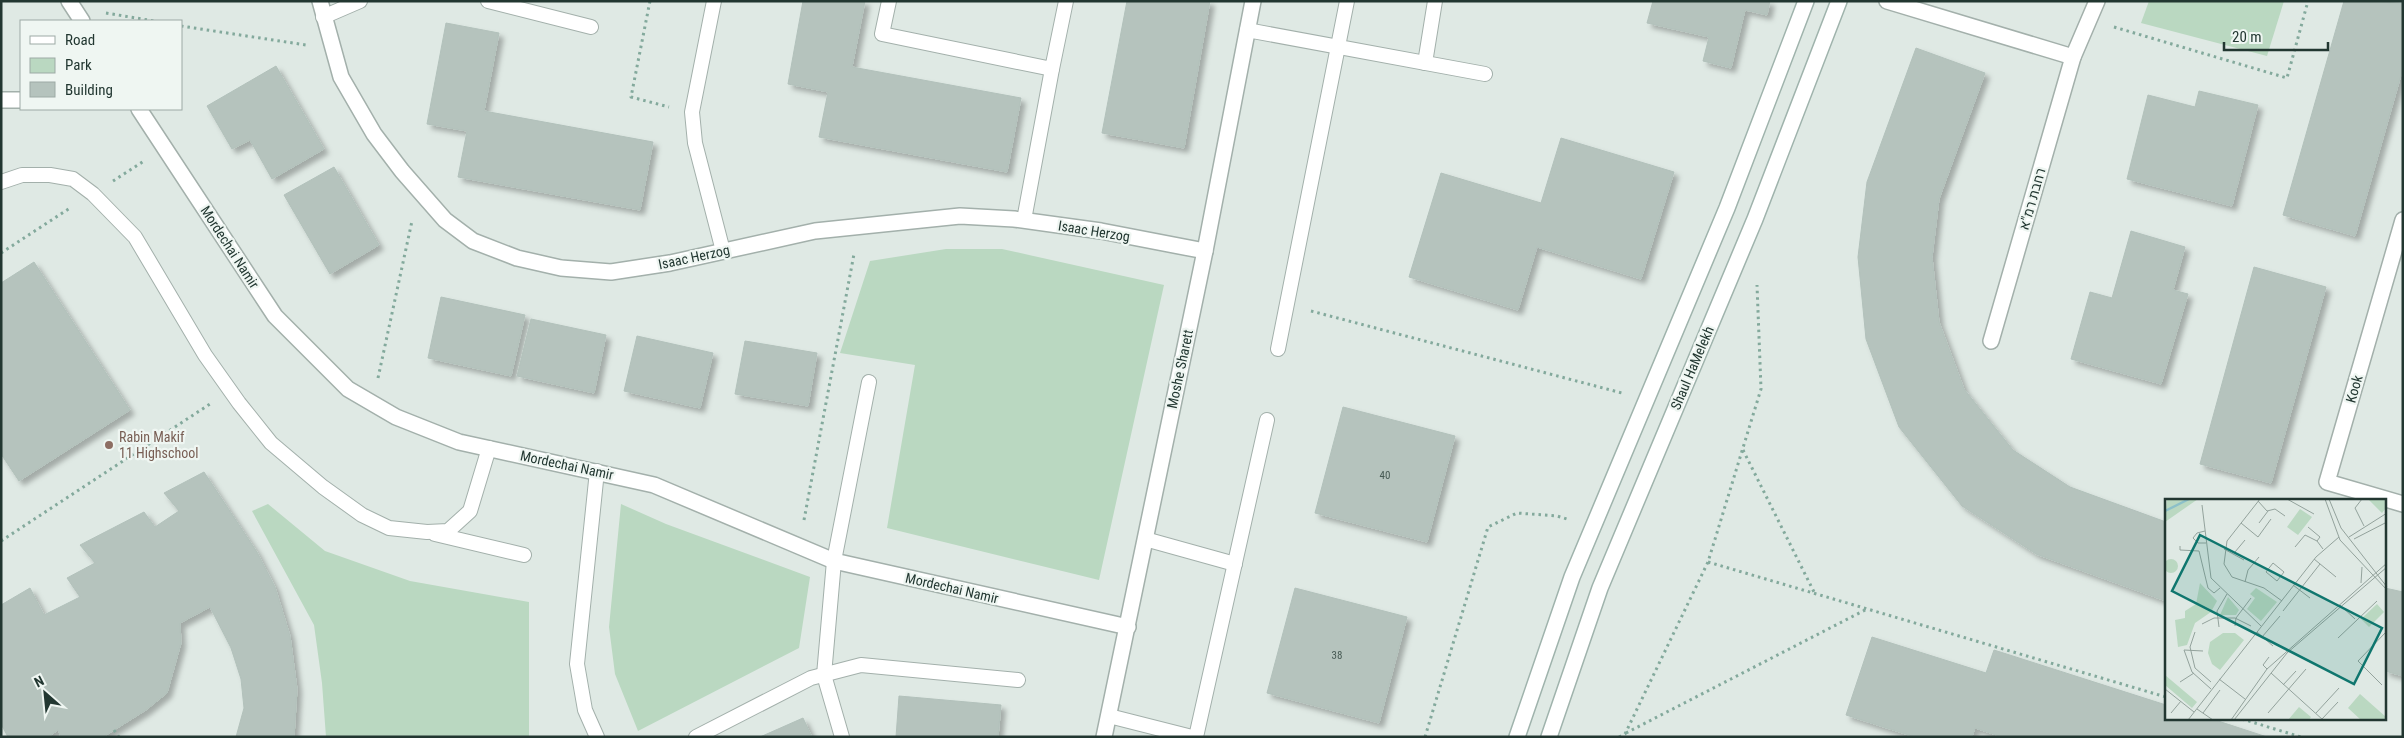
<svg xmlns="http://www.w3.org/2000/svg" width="2404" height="738" font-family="'Roboto Condensed',Heebo,sans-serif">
	<defs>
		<filter id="shadow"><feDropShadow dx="4.5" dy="4.5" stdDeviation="2.5" flood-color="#0004"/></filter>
	</defs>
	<rect width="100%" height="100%" fill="#dfe9e4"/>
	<g fill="#bad8c1">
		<path d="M2149 1H2284L2267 56 2141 23Z"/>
		<path d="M946 249H1002L1164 285 1099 580 887 528 915 365 840 353 870 261Z"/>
		<path d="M268 504 325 551 410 581 529 602V737H326L322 683 314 625 252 511Z"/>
		<path d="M621 504 666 524 810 577 799 648 638 731 615 674 609 627Z"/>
	</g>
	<g fill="#b5c3bd" stroke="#b2c1bb" filter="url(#shadow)">
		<path d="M803 1H865L852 67 1021 98 1007 172 819 137 828 92 788 84Z"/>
		<path d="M1127 1H1210L1184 148 1102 133Z"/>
		<path d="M1653 1H1770L1767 15 1745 10 1731 68 1703 61 1709 37 1647 23Z"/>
		<path d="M2344 1 2403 3V68L2355 236 2283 215Z"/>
		<path d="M446 23 499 33 484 111 653 142 640 210 458 177 467 131 427 124Z"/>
		<path d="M1916 48 1985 73 1939 199 1932 257 1939 322 1964 389 2013 450 2070 487 2166 522V601L2036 554 1962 506 1899 427 1866 339 1858 257 1867 182Z"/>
		<path d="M276 66 324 149 272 179 250 140 232 149 207 106Z"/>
		<path d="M2199 91 2258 105 2232 206 2127 179 2148 95 2195 107Z"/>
		<path d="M1561 138 1674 172 1641 279 1537 247 1518 310 1409 277 1441 173 1541 203Z"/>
		<path d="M334 167 379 245 330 274 284 195Z"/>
		<path d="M2131 231 2185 247 2173 290 2188 294 2161 384 2071 359 2090 292 2112 298Z"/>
		<path d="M34 262 130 410 19 481 1 454V283Z"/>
		<path d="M2254 267 2326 287 2271 483 2200 464Z"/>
		<path d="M441 297 525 315 511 376 428 358Z"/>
		<path d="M531 319 606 335 594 393 517 376Z"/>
		<path d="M637 336 713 353 700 408 624 391Z"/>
		<path d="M745 341 817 353 808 406 735 394Z"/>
		<path d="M1343 407 1455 436 1427 542 1315 513Z"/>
		<path d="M204 472 257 552 275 587 290 636 297 689 294 737H236L244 708 241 679 231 648 210 607 180 623 181 643 167 693 146 710 103 737H61L58 730 48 737H8L1 724V605L30 588 44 615 80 597 67 578 95 563 80 545 144 512 155 527 179 511 164 493Z"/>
		<path d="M1295 588 1407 617 1379 723 1267 693Z"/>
		<path d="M2385 588 2403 592V676L2385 671Z"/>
		<path d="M1872 637 1986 673 1994 650 2166 705V719H2212L2267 737H2002L1975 728 1972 737H1915L1846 715Z"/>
		<path d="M899 696 1001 705 998 737H896Z"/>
		<path d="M803 718 812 737H760Z"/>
	</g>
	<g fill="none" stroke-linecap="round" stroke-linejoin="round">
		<defs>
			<g id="lane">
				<path d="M488 1 591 27"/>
				<path d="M714 1 692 112 695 143 723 251"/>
				<path d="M889 1 882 34 1052 69 1066 1"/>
				<path d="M323 17 360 1"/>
				<path d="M1247 30 1485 74"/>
				<path d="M1425 63 1435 1"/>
				<path d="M1 182 22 175H50L73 179 93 194 135 237 205 355 239 403 271 443 323 487 362 515 389 528 427 532 448 531 470 511 489 448"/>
				<path d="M1024 220 1052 69"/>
				<path d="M1278 349 1347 1"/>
				<path d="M597 471 577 664 585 710 597 737"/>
				<path d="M435 534 524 555"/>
				<path d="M1145 539 1235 564"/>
				<path d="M1109 716 1192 737"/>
				<path d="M696 737 811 678 861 665 1018 680"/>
				<path d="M842 737 824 675 834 561 869 382"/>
				<path d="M1196 737 1267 420"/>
			</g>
			<g id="street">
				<path d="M69 1 82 21"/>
				<path d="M320 1 341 77 374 134 402 171 445 220 473 241 517 258 561 268 611 272 670 263 815 231 960 216 1014 219 1101 231 1205 251"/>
				<path d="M1887 1 2073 57"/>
				<path d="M1 100H21"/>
				<path d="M139 109 275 316 348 389 396 417 459 442 654 485 834 561 1128 627"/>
				<path d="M2403 220 2327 482 2403 504"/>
				<path d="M1991 341 2073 57 2097 1"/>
				<path d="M1104 737 1205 251 1253 1"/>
			</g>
			<g id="secondary">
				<path d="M1517 737 1572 577 1727 208 1806 1"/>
				<path d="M1549 737 1600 588 1755 219 1839 1"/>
			</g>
		</defs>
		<use href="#lane" stroke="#a3b0ab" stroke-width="16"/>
		<use href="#street" stroke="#a3b0ab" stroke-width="18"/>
		<use href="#secondary" stroke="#9fb3ac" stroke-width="18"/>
		<g stroke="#83a99c" stroke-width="3" stroke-dasharray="2.5 4" stroke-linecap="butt">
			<path d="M650 1 631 97 669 107"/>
			<path d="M106 13 154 21"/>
			<path d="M181 26 306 45"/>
			<path d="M2114 27 2287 78 2308 1"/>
			<path d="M113 181 144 161"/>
			<path d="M1 253 70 208"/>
			<path d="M1311 311 1622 393"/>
			<path d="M378 378 412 221"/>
			<path d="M1743 450 1814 592"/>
			<path d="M804 520 854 254"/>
			<path d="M1 541 210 404"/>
			<path d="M1708 562 2166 697"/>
			<path d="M2242 719 2301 737"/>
			<path d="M114 730 119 737"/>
			<path d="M1626 733 1867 609"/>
			<path d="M1425 737 1488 527 1517 513 1557 516 1570 520"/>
			<path d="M1619 737 1625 734 1708 562 1761 389 1757 285"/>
		</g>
		<use href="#lane" stroke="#fff" stroke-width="14"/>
		<use href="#street" stroke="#fff" stroke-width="15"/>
		<use href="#secondary" stroke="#fff" stroke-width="15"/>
	</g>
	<circle fill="#8d6e63" stroke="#eff6f2" stroke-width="2" cx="109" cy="445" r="5"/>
	<g text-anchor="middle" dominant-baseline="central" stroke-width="4.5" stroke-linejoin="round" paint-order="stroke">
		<g font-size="11" fill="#475a54">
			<text x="1385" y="475">40</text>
			<text x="1337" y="655">38</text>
		</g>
		<g font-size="14" fill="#223731" stroke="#eff6f2">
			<text transform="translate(2032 199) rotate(-74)">רחבת רמ"א</text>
			<text transform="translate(1094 231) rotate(9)">Isaac Herzog</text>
			<text transform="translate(230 247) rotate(57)">Mordechai Namir</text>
			<text transform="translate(694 257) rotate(-12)">Isaac Herzog</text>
			<text transform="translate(1692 368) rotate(-67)">Shaul HaMelekh</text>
			<text transform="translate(1180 369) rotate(-78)">Moshe Sharett</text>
			<text transform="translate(2354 389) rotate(-74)">Kook</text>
			<text transform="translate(567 465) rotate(12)">Mordechai Namir</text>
			<text transform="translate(952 588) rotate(13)">Mordechai Namir</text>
		</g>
		<g font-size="14" fill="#785e54" stroke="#eff6f2" text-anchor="start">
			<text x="119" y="437">Rabin Makif<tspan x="119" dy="16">11 Highschool</tspan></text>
		</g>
	</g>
	<g transform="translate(2165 499)">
		<rect width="221" height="221" fill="#dfe9e4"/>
		<path d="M2 0H33L0 23ZM203 0H221V9L217 14ZM135 10 147 18 133 36 122 28ZM-1 67a7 7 0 1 1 14 0a7 7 0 1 1-14 0ZM35 84 52 102 46 113 30 124 22 146 13 148 10 121 20 119V112L31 105ZM91 89 112 103 96 122 82 110 90 99 85 95ZM63 98 74 111 71 116H55ZM212 105 219 113 204 128 196 120ZM58 134H70L79 141 55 171 47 165 43 154 45 143ZM0 176 32 203 27 209 0 186ZM195 195 221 218V221H196L183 209ZM134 208 146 218 144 221H123Z" fill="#bad8c1"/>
		<path fill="none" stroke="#8cc0c9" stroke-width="2.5" d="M0 12 24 0"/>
		<path fill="none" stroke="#93a29c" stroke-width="1" d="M95 0 62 42 59 65 67 78 99 89 117 102M122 0 149 15M160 0 175 41 222 91M164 0 176 29 222 88M197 0 190 9 199 27M93 2 102 12 110 10 120 17M37 6 46 79 96 127M76 24 93 38 106 20M94 24 103 12M143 28 155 38 152 42M40 32 32 34 28 39 33 44H41M184 38 222 14M189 40 222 23M15 47V51L34 52 43 89 49 94 55 89M130 48 140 36 152 42 158 50M59 50 79 61M70 53 80 41M149 60 171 78M108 64 119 73 112 82 101 73ZM80 83 83 71 94 58M196 84 197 68M128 86 145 99M175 106 190 120M118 112 155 65M37 125 49 119H70L86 127M70 127 71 119 86 99M54 128 52 112 62 95M30 133 25 148 30 169 46 183M92 133 108 147M97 138 115 117M173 139 212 102M38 152 19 151 27 173 46 190M102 170 98 166 104 158M106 174 158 221M54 180 80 200M15 183 29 174M118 186 131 172M217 186 193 162 222 132M0 190 29 213M32 210 48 221M6 214 16 202M38 214 55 191M103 214 141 170M151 214 174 189M157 220 173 203M23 221 151 58 174 38M66 221 102 170 222 64M69 221 122 154 222 68"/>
		<path fill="#0f766e" fill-opacity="0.15" stroke="#0f766e" stroke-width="2.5" d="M35 36 217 129 189 185 7 92Z"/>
		<rect width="221" height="221" fill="none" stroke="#223731" stroke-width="2.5"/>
	</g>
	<rect width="2404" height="738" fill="none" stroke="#223731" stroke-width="5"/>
	<rect x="20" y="20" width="162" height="90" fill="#eff6f2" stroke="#9daaa5"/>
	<rect x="30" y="36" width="25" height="8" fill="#ffffff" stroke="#9daaa5"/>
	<text x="65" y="45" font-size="15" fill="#223731">Road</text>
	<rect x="30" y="58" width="25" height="15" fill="#bad8c1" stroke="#9daaa5"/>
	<text x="65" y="70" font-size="15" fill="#223731">Park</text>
	<rect x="30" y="82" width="25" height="15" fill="#b5c3bd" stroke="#9daaa5"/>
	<text x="65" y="95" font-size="15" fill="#223731">Building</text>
	<g transform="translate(45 693) rotate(333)" stroke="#eff6f2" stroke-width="4" paint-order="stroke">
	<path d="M0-4L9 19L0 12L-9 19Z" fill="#223731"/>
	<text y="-8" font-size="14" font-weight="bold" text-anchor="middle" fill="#223731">N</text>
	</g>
	<path d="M2224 42v8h104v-8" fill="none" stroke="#223731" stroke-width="2.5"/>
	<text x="2232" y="42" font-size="15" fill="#223731" stroke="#eff6f2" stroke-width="4" paint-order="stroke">20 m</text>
</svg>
